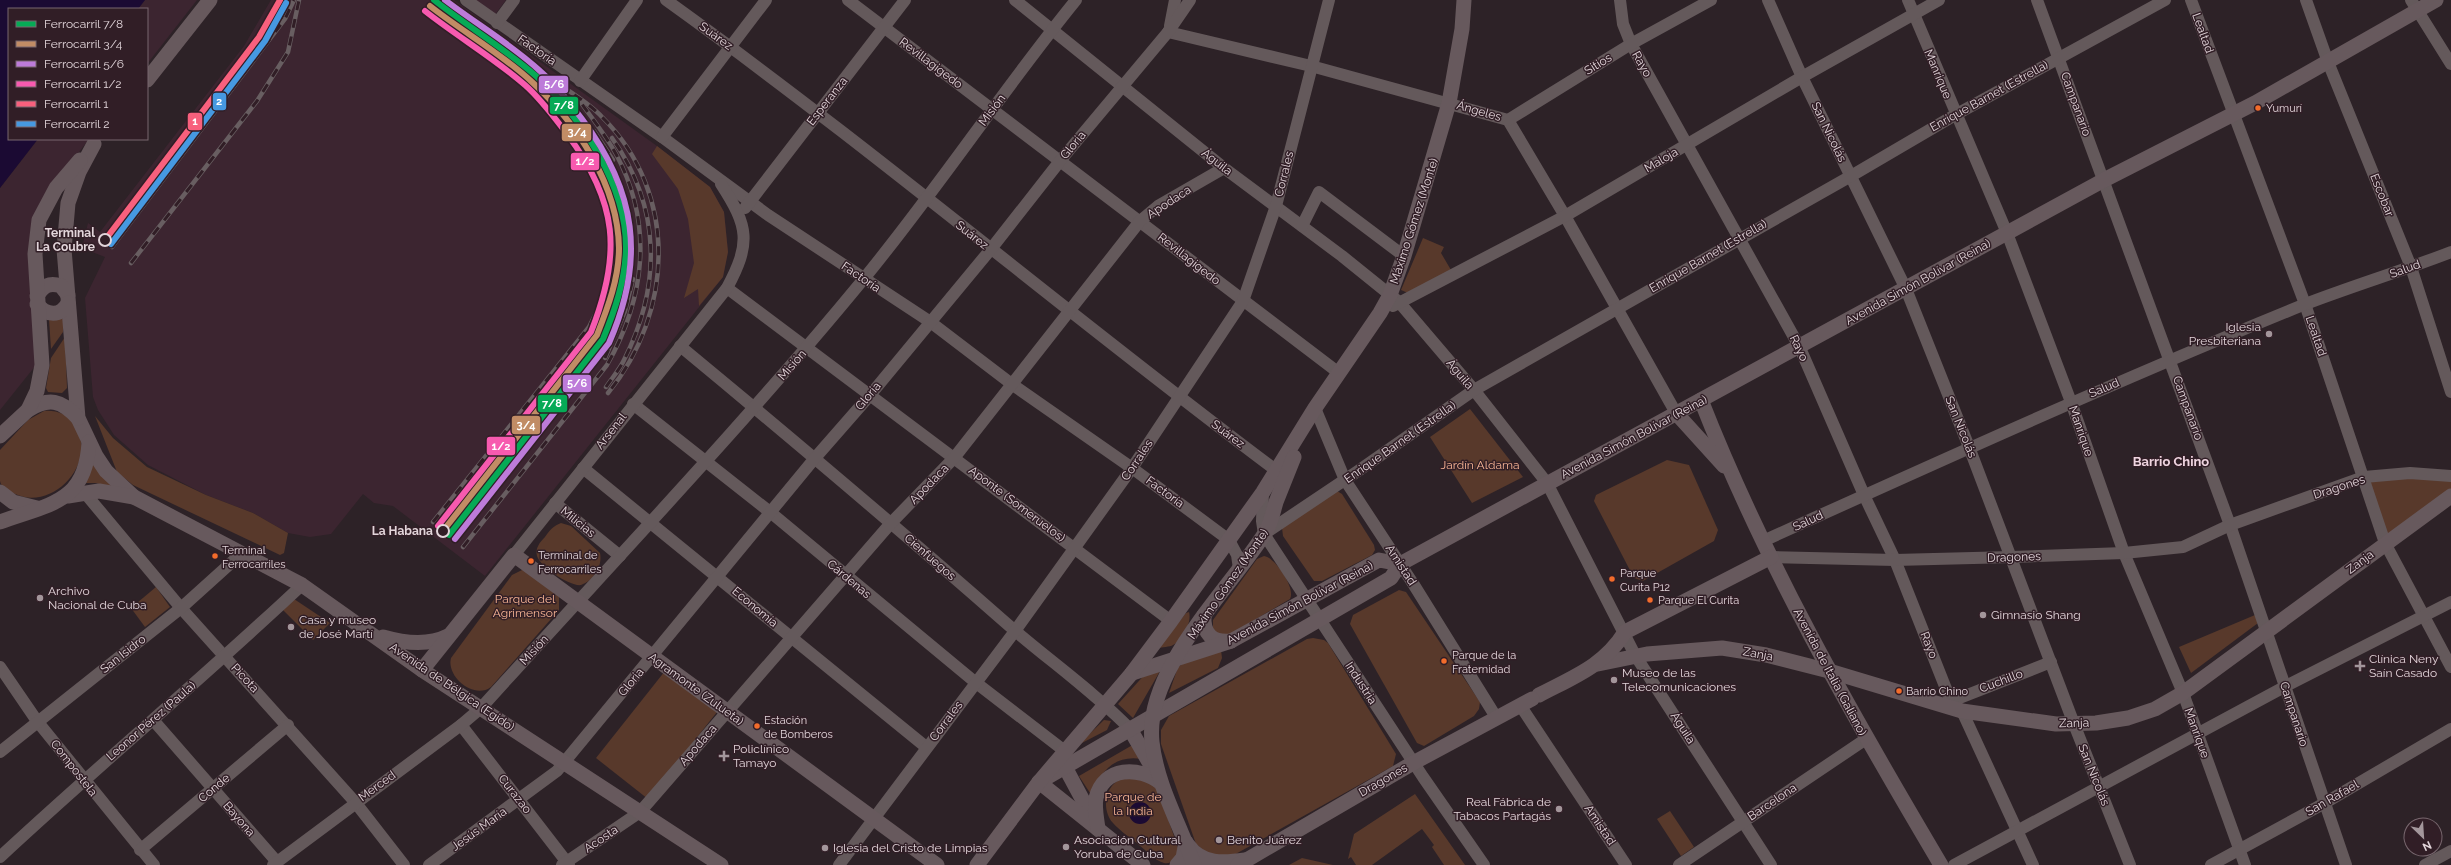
<svg xmlns="http://www.w3.org/2000/svg" width="2451" height="865" font-family="Raleway,sans-serif">
	<rect width="100%" height="100%" fill="#2d2227"/>
	<g fill="#3c2530">
		<path d="M145 0H197L147 64V9H138Z"/>
		<path d="M271 0H454L657 146 710 187 724 212 728 252 723 277 485 576 393 506 374 503 363 494 331 534 310 537 288 533 253 513 206 495 148 465 114 435 98 410 93 397 85 298 105 257 82 248 88 223 100 232 244 46Z"/>
		<path d="M474 0H506L494 16Z"/>
		<path d="M38 139H89L44 198 36 365 0 410V188Z"/>
	</g>
	<g fill="#58392b">
		<path d="M657 146 710 187 724 212 728 252 723 277 699 306 698 289 684 298 694 263 688 219 678 189 652 154Z"/>
		<path d="M1423 238 1444 247 1441 253 1451 270 1408 293 1401 290Z"/>
		<path d="M49 319H63V332L51 349Z"/>
		<path d="M65 337 67 388 62 393 48 392 46 388 51 358Z"/>
		<path d="M1470 409 1523 477 1472 503 1430 437Z"/>
		<path d="M44 411C56 410 69 414 75 426 78 433 82 441 82 449 79 482 43 509 13 493 8 491 1 487 0 481 0 472 0 459 0 450L28 420Z"/>
		<path d="M95 416 113 438 147 467 206 495 253 513 288 533 284 553 280 555 133 485 117 472Z"/>
		<path d="M92 460 121 490 96 483H83Z"/>
		<path d="M1667 460 1689 465 1718 530 1714 541 1643 581 1634 578 1594 501 1596 495Z"/>
		<path d="M2451 476V496L2385 543 2364 478Z"/>
		<path d="M1337 491 1342 494 1374 545 1375 550 1372 555 1322 581H1314L1283 536 1282 528Z"/>
		<path d="M561 523 571 526 600 553C603 566 593 581 581 585 571 587 540 567 537 556 535 548 540 542 545 537 550 530 553 526 561 523Z"/>
		<path d="M1264 556C1275 557 1296 588 1290 599L1229 635 1225 636 1213 631V620L1257 559Z"/>
		<path d="M522 570 527 571 559 597V610L491 687C474 700 446 677 451 658L512 575Z"/>
		<path d="M156 587 170 607 145 627 131 608Z"/>
		<path d="M1399 590 1406 592 1480 702 1479 709 1474 716 1424 746 1417 743 1350 624 1353 615Z"/>
		<path d="M294 599 330 623 313 640 283 610Z"/>
		<path d="M1189 612C1192 622 1183 640 1173 645 1170 647 1162 647 1158 648L1186 613Z"/>
		<path d="M2255 615 2258 623 2191 673 2179 647Z"/>
		<path d="M1313 638 1324 640 1328 643 1396 754 1393 766 1232 856H1210L1196 844 1161 744V730L1169 716 1307 639Z"/>
		<path d="M1221 650 1222 658 1218 668 1169 693 1178 667 1185 662Z"/>
		<path d="M665 671 717 712 648 799 596 758Z"/>
		<path d="M1160 671 1133 718 1118 704 1147 672Z"/>
		<path d="M1104 720 1111 721 1107 730 1078 745Z"/>
		<path d="M1136 743 1142 759C1115 754 1099 772 1092 796L1079 776Z"/>
		<path d="M1143 777 1157 787 1178 848C1179 856 1172 865 1164 863 1155 861 1146 850 1139 845 1131 838 1120 831 1113 823 1102 811 1104 788 1119 780 1125 776 1136 777 1143 777Z"/>
		<path d="M1415 794 1465 865H1444L1432 847 1434 845 1422 829 1372 865H1356L1351 857 1348 859 1354 834Z"/>
		<path d="M1670 811 1694 847 1681 856 1657 819Z"/>
		<path d="M1302 858 1333 865H1289Z"/>
	</g>
	<g fill="#1b0a33">
		<path d="M0 0H145L138 9H9V139H38L0 188Z"/>
		<circle cx="1140" cy="813" r="11"/>
	</g>
	<g fill="none" stroke-linecap="round" stroke-linejoin="round">
		<g stroke="#64595b" stroke-width="12">
			<path d="M466 0 662 137 768 215 929 321 1013 385 1132 468 1229 540 1237 555 1239 569"/>
			<path d="M666 0C875 150 1071 317 1277 471"/>
			<path d="M848 0 1339 373"/>
			<path d="M1015 0 1224 168 1342 256 1399 302 1474 390 1547 483 1635 655 1771 865"/>
			<path d="M1620 0 1623 24 1631 44 1800 348 1864 495 1895 560 1954 709"/>
			<path d="M1768 0 1802 77 1906 289 1969 447 2074 724 2130 865"/>
			<path d="M1908 0 2007 233 2071 402 2124 553 2183 693 2245 865"/>
			<path d="M2037 0 2230 525 2346 865"/>
			<path d="M2191 0 2305 304 2385 543 2451 667"/>
			<path d="M2306 0 2328 62 2411 267 2451 392"/>
			<path d="M2411 0 2451 64"/>
			<path d="M497 23 514 0"/>
			<path d="M1170 26 1175 0"/>
			<path d="M1168 32 1311 66 1508 120 1565 216 1676 413"/>
			<path d="M580 81 637 0"/>
			<path d="M1508 120 1631 44 1711 0"/>
			<path d="M662 137 766 0"/>
			<path d="M745 208 905 0"/>
			<path d="M1302 226 1319 192 1404 256"/>
			<path d="M727 288 1171 621"/>
			<path d="M1393 306 1565 216 1802 77 1939 0"/>
			<path d="M680 346C790 437 899 529 1006 623 1047 659 1092 690 1130 729"/>
			<path d="M633 404 770 512 975 682 1066 752"/>
			<path d="M1315 408 1345 480 1414 585 1496 717"/>
			<path d="M583 468 926 747"/>
			<path d="M84 492 181 608 355 802 404 865"/>
			<path d="M1263 492 1262 521 1264 534 1423 777 1484 865"/>
			<path d="M555 503 620 556"/>
			<path d="M1264 534 1358 471 1474 390 1851 176 1955 115 2165 0"/>
			<path d="M1763 541C1942 460 2121 379 2303 305 2352 286 2402 271 2451 252"/>
			<path d="M514 555 727 288C751 243 749 227 721 184"/>
			<path d="M1771 557 1895 560 2012 557 2124 553 2183 547 2230 525 2364 477 2410 473 2451 476"/>
			<path d="M0 667 37 721 154 865"/>
			<path d="M1952 701 2051 662"/>
			<path d="M1520 705 1626 865"/>
			<path d="M1962 711 2033 865"/>
			<path d="M154 721 277 862"/>
			<path d="M461 725 569 865"/>
			<path d="M0 752 181 608 242 553"/>
			<path d="M140 850 288 725"/>
			<path d="M0 857C99 765 203 678 302 585"/>
			<path d="M273 865 461 725 481 708C609 566 741 428 862 281 937 190 1002 91 1076 0"/>
			<path d="M429 865 557 771 815 458 871 394 991 249 1060 161 1168 32 1190 0"/>
			<path d="M562 865 640 812 891 523 954 458 1140 221 1158 206 1224 168"/>
			<path d="M839 865 1015 631 1132 468 1243 301 1276 206 1329 0"/>
			<path d="M1679 865 1866 739"/>
			<path d="M1954 865 2286 686 2451 602"/>
			<path d="M2211 865 2323 804 2451 729"/>
			<path d="M2425 865 2451 851"/>
		</g>
		<g stroke="#67595d" stroke-width="15">
			<path d="M147 80 210 0"/>
			<path d="M94 144 79 172 68 203 64 249 78 418 96 456 106 471 134 497 302 585 422 670 721 865"/>
			<path d="M37 296C43 286 49 282 61 286L68 295"/>
			<path d="M37 304C46 316 61 317 68 303"/>
			<path d="M1701 400C1765 563 1852 715 1941 865"/>
			<path d="M28 410C49 397 61 400 78 418"/>
			<path d="M1676 413 1724 466"/>
			<path d="M0 436 28 410 37 391 42 365 35 254 39 220 56 188 80 160"/>
			<path d="M0 492 13 502 37 508"/>
			<path d="M68 496 99 491 134 497"/>
			<path d="M0 522C48 504 86 504 89 442"/>
			<path d="M1204 615C1203 634 1212 643 1231 641"/>
			<path d="M383 637C404 643 428 646 448 636"/>
			<path d="M1598 664 1647 654 1722 648 1766 655 1829 671 1962 711 2056 724 2096 723 2128 718 2155 709 2183 693 2451 496"/>
			<path d="M422 670 514 555 937 865"/>
			<path d="M1132 673 1231 641 1379 560 1400 564"/>
			<path d="M1539 695C1573 677 1604 666 1625 632L1771 557"/>
			<path d="M1130 729 1153 769"/>
			<path d="M1065 767 1094 821"/>
			<path d="M1039 782 1391 578 1400 564 2104 180 2255 103 2436 0"/>
			<path d="M1039 782 1143 865"/>
			<path d="M1098 829C1097 819 1094 808 1096 798 1104 766 1139 766 1161 783"/>
			<path d="M1188 845C1202 865 1224 863 1245 860"/>
			<path d="M977 865 1039 782 1132 673 1171 621 1263 492 1315 408 1380 313 1390 295 1404 256 1449 103 1462 29 1464 0"/>
			<path d="M1177 865 1183 858 1186 842"/>
			<path d="M1194 865C1180 824 1157 786 1152 742 1144 670 1229 590 1265 533 1271 524 1273 512 1276 502 1282 487 1288 472 1294 457"/>
			<path d="M1238 865 1413 763 1532 699"/>
		</g>
		<defs>
			<g id="rail">
				<path d="M443 0C480 29 519 54 556 82 571 93 589 103 602 117 679 193 674 312 608 393"/>
				<path d="M594 131 613 160"/>
				<path d="M112 247 285 19 294 0"/>
				<path d="M131 263 257 101 288 52 299 0"/>
				<path d="M605 358 625 311 633 279"/>
				<path d="M606 387C612 378 620 369 624 360 662 285 661 207 612 138"/>
				<path d="M433 522 589 327C630 250 616 207 583 131"/>
				<path d="M443 531 591 342 609 313 626 269"/>
				<path d="M463 547 607 365C645 298 654 225 616 154 605 134 590 116 577 97"/>
			</g>
		</defs>
		<use href="#rail" stroke="#685e61" stroke-width="4.5"/>
		<use href="#rail" stroke="#311e26" stroke-width="3" stroke-dasharray="9" stroke-linecap="butt"/>
		<defs>
			<path id="rail-1" d="M434 0C467 26 504 48 536 76 581 117 627 186 626 249 625 281 615 310 603 339L449 535"/>
			<path id="rail-2" d="M430 6C463 32 501 53 532 82 577 123 618 185 619 248 619 278 608 307 597 335L443 531"/>
			<path id="rail-3" d="M445 0C476 24 511 44 540 71 556 85 569 102 582 119 636 191 646 259 609 343L455 539"/>
			<path id="rail-4" d="M425 11C458 37 494 58 525 85 541 99 554 117 567 134 618 202 622 254 591 332L438 526"/>
			<path id="rail-5" d="M105 240 259 37 280 0"/>
			<path id="rail-6" d="M111 244 265 41 286 3"/>
		</defs>
		<use href="#rail-1" stroke="#311e26" stroke-width="9"/>
		<use href="#rail-2" stroke="#311e26" stroke-width="9"/>
		<use href="#rail-3" stroke="#311e26" stroke-width="9"/>
		<use href="#rail-4" stroke="#311e26" stroke-width="9"/>
		<use href="#rail-5" stroke="#311e26" stroke-width="9"/>
		<use href="#rail-6" stroke="#311e26" stroke-width="9"/>
		<use href="#rail-1" stroke="#06aa56" stroke-width="6"/>
		<use href="#rail-2" stroke="#c18c65" stroke-width="6"/>
		<use href="#rail-3" stroke="#bd7bd9" stroke-width="6"/>
		<use href="#rail-4" stroke="#f75aaf" stroke-width="6"/>
		<use href="#rail-5" stroke="#f8607d" stroke-width="6"/>
		<use href="#rail-6" stroke="#4699e1" stroke-width="6"/>
	</g>
	<g fill="#f36c2b" stroke="#311e26" stroke-width="1.5">
		<circle cx="2258" cy="108" r="3.5"/>
		<circle cx="215" cy="556" r="3.5"/>
		<circle cx="531" cy="561" r="3.5"/>
		<circle cx="1612" cy="579" r="3.5"/>
		<circle cx="1650" cy="600" r="3.5"/>
		<circle cx="1444" cy="661" r="3.5"/>
		<circle cx="1899" cy="691" r="3.5"/>
		<circle cx="757" cy="726" r="3.5"/>
	</g>
	<g fill="#311e26" stroke="#e2d5da" stroke-width="2">
		<circle cx="105" cy="240" r="6"/>
		<circle cx="443" cy="531" r="6"/>
	</g>
	<g fill="#a3969b" stroke="#311e26" stroke-width="1.5">
		<circle cx="2269" cy="334" r="4"/>
		<circle cx="40" cy="598" r="4"/>
		<circle cx="1983" cy="615" r="4"/>
		<circle cx="291" cy="627" r="4"/>
		<path d="M2358 660h4v4h4v4h-4v4h-4v-4h-4v-4h4z"/>
		<circle cx="1614" cy="680" r="4"/>
		<path d="M722 750h4v4h4v4h-4v4h-4v-4h-4v-4h4z"/>
		<circle cx="1559" cy="809" r="4"/>
		<circle cx="1219" cy="840" r="4"/>
		<circle cx="1066" cy="847" r="4"/>
		<circle cx="825" cy="848" r="4"/>
	</g>
	<g text-anchor="middle" dominant-baseline="central" stroke-width="3" stroke-linejoin="round" paint-order="stroke">
		<g font-size="11" fill="#e2d5da" stroke="#311e26" text-anchor="start">
			<text x="2266" y="108">Yumurí</text>
			<text x="222" y="550">Terminal<tspan x="222" dy="14">Ferrocarriles</tspan></text>
			<text x="538" y="555">Terminal de<tspan x="538" dy="14">Ferrocarriles</tspan></text>
			<text x="1620" y="573">Parque<tspan x="1620" dy="14">Curita P12</tspan></text>
			<text x="1658" y="600">Parque El Curita</text>
			<text x="1452" y="655">Parque de la<tspan x="1452" dy="14">Fraternidad</tspan></text>
			<text x="1906" y="691">Barrio Chino</text>
			<text x="764" y="720">Estación<tspan x="764" dy="14">de Bomberos</tspan></text>
		</g>
		<g font-size="12" fill="#e2d5da" stroke="#311e26">
			<text transform="translate(2203 33) rotate(70)">Lealtad</text>
			<text transform="translate(716 36) rotate(36)">Suárez</text>
			<text transform="translate(537 50) rotate(35)">Factoría</text>
			<text transform="translate(931 63) rotate(37)">Revillagigedo</text>
			<text transform="translate(1598 64) rotate(-32)">Sitios</text>
			<text transform="translate(1642 64) rotate(61)">Rayo</text>
			<text transform="translate(1938 74) rotate(67)">Manrique</text>
			<text transform="translate(1989 96) rotate(-29)">Enrique Barnet (Estrella)</text>
			<text transform="translate(827 101) rotate(-52)">Esperanza</text>
			<text transform="translate(2076 104) rotate(70)">Campanario</text>
			<text transform="translate(992 110) rotate(-53)">Misión</text>
			<text transform="translate(1479 111) rotate(16)">Ángeles</text>
			<text transform="translate(1829 132) rotate(64)">San Nicolás</text>
			<text transform="translate(1073 145) rotate(-50)">Gloria</text>
			<text transform="translate(1661 160) rotate(-30)">Maloja</text>
			<text transform="translate(1217 162) rotate(38)">Águila</text>
			<text transform="translate(1284 174) rotate(-76)">Corrales</text>
			<text transform="translate(2382 195) rotate(68)">Escobar</text>
			<text transform="translate(1169 202) rotate(-33)">Apodaca</text>
			<text transform="translate(1414 221) rotate(-72)">Máximo Gómez (Monte)</text>
			<text transform="translate(972 235) rotate(38)">Suárez</text>
			<text transform="translate(1708 256) rotate(-30)">Enrique Barnet (Estrella)</text>
			<text transform="translate(1189 259) rotate(38)">Revillagigedo</text>
			<text transform="translate(2405 269) rotate(-20)">Salud</text>
			<text transform="translate(861 277) rotate(34)">Factoría</text>
			<text transform="translate(1918 282) rotate(-29)">Avenida Simón Bolívar (Reina)</text>
			<text transform="translate(2316 336) rotate(71)">Lealtad</text>
			<text transform="translate(1799 348) rotate(64)">Rayo</text>
			<text transform="translate(792 365) rotate(-49)">Misión</text>
			<text transform="translate(1460 374) rotate(50)">Águila</text>
			<text transform="translate(2104 388) rotate(-23)">Salud</text>
			<text transform="translate(868 396) rotate(-50)">Gloria</text>
			<text transform="translate(2188 408) rotate(70)">Campanario</text>
			<text transform="translate(1961 427) rotate(68)">San Nicolás</text>
			<text transform="translate(611 431) rotate(-52)">Arsenal</text>
			<text transform="translate(2081 431) rotate(71)">Manrique</text>
			<text transform="translate(1228 434) rotate(37)">Suárez</text>
			<text transform="translate(1634 437) rotate(-28)">Avenida Simón Bolívar (Reina)</text>
			<text transform="translate(1400 442) rotate(-35)">Enrique Barnet (Estrella)</text>
			<text transform="translate(1137 460) rotate(-56)">Corrales</text>
			<text transform="translate(929 484) rotate(-46)">Apodaca</text>
			<text transform="translate(2339 487) rotate(-18)">Dragones</text>
			<text transform="translate(1165 492) rotate(36)">Factoría</text>
			<text transform="translate(1017 504) rotate(37)">Aponte (Someruelos)</text>
			<text transform="translate(1808 521) rotate(-25)">Salud</text>
			<text transform="translate(578 522) rotate(39)">Milicias</text>
			<text transform="translate(930 557) rotate(41)">Cienfuegos</text>
			<text transform="translate(2014 557) rotate(-2)">Dragones</text>
			<text transform="translate(2360 562) rotate(-37)">Zanja</text>
			<text transform="translate(1401 565) rotate(57)">Amistad</text>
			<text transform="translate(849 579) rotate(40)">Cárdenas</text>
			<text transform="translate(1228 584) rotate(-55)">Máximo Gómez (Monte)</text>
			<text transform="translate(1300 603) rotate(-28)">Avenida Simón Bolívar (Reina)</text>
			<text transform="translate(755 607) rotate(40)">Economía</text>
			<text transform="translate(1929 645) rotate(68)">Rayo</text>
			<text transform="translate(534 650) rotate(-47)">Misión</text>
			<text transform="translate(123 654) rotate(-38)">San Isidro</text>
			<text transform="translate(1758 654) rotate(11)">Zanja</text>
			<text transform="translate(1830 672) rotate(62)">Avenida de Italia (Galiano)</text>
			<text transform="translate(245 678) rotate(47)">Picota</text>
			<text transform="translate(2001 681) rotate(-21)">Cuchillo</text>
			<text transform="translate(631 682) rotate(-50)">Gloria</text>
			<text transform="translate(1361 683) rotate(57)">Industria</text>
			<text transform="translate(452 687) rotate(34)">Avenida de Bélgica (Egido)</text>
			<text transform="translate(696 689) rotate(36)">Agramonte (Zulueta)</text>
			<text transform="translate(2294 714) rotate(72)">Campanario</text>
			<text transform="translate(151 721) rotate(-41)">Leonor Pérez (Paula)</text>
			<text transform="translate(946 721) rotate(-53)">Corrales</text>
			<text transform="translate(2074 723) rotate(-1)">Zanja</text>
			<text transform="translate(1683 728) rotate(57)">Águila</text>
			<text transform="translate(2197 733) rotate(70)">Manrique</text>
			<text transform="translate(698 745) rotate(-49)">Apodaca</text>
			<text transform="translate(74 768) rotate(52)">Compostela</text>
			<text transform="translate(2094 775) rotate(68)">San Nicolás</text>
			<text transform="translate(1383 780) rotate(-30)">Dragones</text>
			<text transform="translate(377 786) rotate(-36)">Merced</text>
			<text transform="translate(214 788) rotate(-40)">Conde</text>
			<text transform="translate(515 794) rotate(52)">Curazao</text>
			<text transform="translate(2332 798) rotate(-30)">San Rafael</text>
			<text transform="translate(1772 802) rotate(-34)">Barcelona</text>
			<text transform="translate(239 819) rotate(49)">Bayona</text>
			<text transform="translate(1600 825) rotate(56)">Amistad</text>
			<text transform="translate(479 829) rotate(-36)">Jesús María</text>
			<text transform="translate(601 839) rotate(-34)">Acosta</text>
		</g>
		<g font-size="12" font-weight="bold" fill="#e2d5da" stroke="#311e26" text-anchor="end">
			<text x="95" y="233">Terminal<tspan x="95" dy="14">La Coubre</tspan></text>
			<text x="433" y="531">La Habana</text>
		</g>
		<g font-size="12" fill="#e2d5da" stroke="#311e26" text-anchor="start">
			<text x="2261" y="327" text-anchor="end">Iglesia<tspan x="2261" dy="14">Presbiteriana</tspan></text>
			<text x="48" y="591">Archivo<tspan x="48" dy="14">Nacional de Cuba</tspan></text>
			<text x="1991" y="615">Gimnasio Shang</text>
			<text x="299" y="620">Casa y museo<tspan x="299" dy="14">de José Martí</tspan></text>
			<text x="2369" y="659">Clínica Neny<tspan x="2369" dy="14">Saín Casado</tspan></text>
			<text x="1622" y="673">Museo de las<tspan x="1622" dy="14">Telecomunicaciones</tspan></text>
			<text x="733" y="749">Policlínico<tspan x="733" dy="14">Tamayo</tspan></text>
			<text x="1551" y="802" text-anchor="end">Real Fábrica de<tspan x="1551" dy="14">Tabacos Partagás</tspan></text>
			<text x="1074" y="840">Asociación Cultural<tspan x="1074" dy="14">Yoruba de Cuba</tspan></text>
			<text x="1227" y="840">Benito Juárez</text>
			<text x="833" y="848">Iglesia del Cristo de Limpias</text>
		</g>
		<g font-size="12" fill="#f8b595" stroke="#311e26">
			<text x="1480" y="465">Jardín Aldama</text>
			<text x="525" y="599">Parque del<tspan x="525" dy="14">Agrimensor</tspan></text>
			<text x="1133" y="797">Parque de<tspan x="1133" dy="14">la India</tspan></text>
		</g>
		<g font-size="13" font-weight="bold" fill="#efd5e0" stroke="#311e26">
			<text x="2171" y="461">Barrio Chino</text>
		</g>
	</g>
	<g stroke="#311e26" stroke-width="1.5">
		<rect x="538" y="75" width="31" height="19" rx="4" fill="#bd7bd9"/>
		<rect x="212" y="92" width="15" height="19" rx="4" fill="#4699e1"/>
		<rect x="549" y="96" width="30" height="19" rx="4" fill="#06aa56"/>
		<rect x="187" y="112" width="16" height="19" rx="4" fill="#f8607d"/>
		<rect x="561" y="123" width="31" height="19" rx="4" fill="#c18c65"/>
		<rect x="570" y="152" width="30" height="19" rx="4" fill="#f75aaf"/>
		<rect x="562" y="374" width="30" height="19" rx="4" fill="#bd7bd9"/>
		<rect x="537" y="394" width="31" height="19" rx="4" fill="#06aa56"/>
		<rect x="511" y="415" width="30" height="20" rx="4" fill="#c18c65"/>
		<rect x="486" y="436" width="30" height="20" rx="4" fill="#f75aaf"/>
	</g>
	<g font-size="11" text-anchor="middle" font-weight="bold" fill="#fff">
		<text x="554" y="88">5/6</text>
		<text x="219" y="105">2</text>
		<text x="564" y="109">7/8</text>
		<text x="195" y="125">1</text>
		<text x="577" y="136">3/4</text>
		<text x="585" y="165">1/2</text>
		<text x="577" y="387">5/6</text>
		<text x="552" y="407">7/8</text>
		<text x="526" y="429">3/4</text>
		<text x="501" y="450">1/2</text>
	</g>
	<rect x="8" y="8" width="140" height="132" fill="#311e26" stroke="#78676e"/>
	<rect x="16" y="21" width="20" height="6" fill="#06aa56" stroke="#78676e"/>
	<text x="44" y="28" font-size="12" fill="#e2d5da">Ferrocarril 7/8</text>
	<rect x="16" y="41" width="20" height="6" fill="#c18c65" stroke="#78676e"/>
	<text x="44" y="48" font-size="12" fill="#e2d5da">Ferrocarril 3/4</text>
	<rect x="16" y="61" width="20" height="6" fill="#bd7bd9" stroke="#78676e"/>
	<text x="44" y="68" font-size="12" fill="#e2d5da">Ferrocarril 5/6</text>
	<rect x="16" y="81" width="20" height="6" fill="#f75aaf" stroke="#78676e"/>
	<text x="44" y="88" font-size="12" fill="#e2d5da">Ferrocarril 1/2</text>
	<rect x="16" y="101" width="20" height="6" fill="#f8607d" stroke="#78676e"/>
	<text x="44" y="108" font-size="12" fill="#e2d5da">Ferrocarril 1</text>
	<rect x="16" y="121" width="20" height="6" fill="#4699e1" stroke="#78676e"/>
	<text x="44" y="128" font-size="12" fill="#e2d5da">Ferrocarril 2</text>
	<g transform="translate(2423 837) rotate(155)"><circle r="19" fill="#311e26" stroke="#78676e"/>
	<path d="M0-3L7 15L0 10L-7 15Z" fill="#a3969b"/>
	<text y="-6" font-size="11" font-weight="bold" text-anchor="middle" fill="#e2d5da">N</text>
	</g>
</svg>
